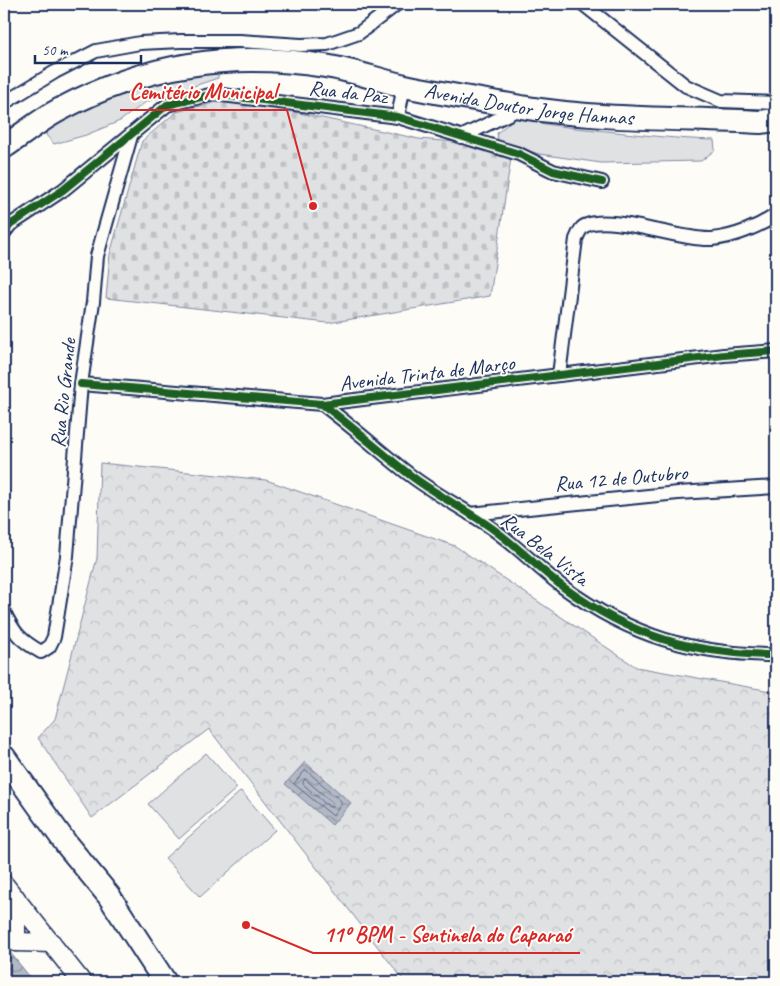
<svg xmlns="http://www.w3.org/2000/svg" width="780" height="986" font-family="Caveat,sans-serif">
	<defs>
		<pattern id="forest-crowns" width="20" height="18" patternUnits="userSpaceOnUse" patternTransform="scale(1.25)"><rect width="20" height="18" fill="#e0e1e3"/><path d="M2 6a3 3 0 1 1 6 0M12 15a3 3 0 1 1 6 0" fill="none" stroke="#c0c1c5"/></pattern>
		<pattern id="cemetery-stones" width="16" height="16" patternUnits="userSpaceOnUse" patternTransform="scale(1.25)"><rect width="16" height="16" fill="#e0e1e3"/><path d="M2 7V4a2 2 0 0 1 4 0v3zM10 15v-3a2 2 0 0 1 4 0v3z" fill="#c0c1c5"/></pattern>
		<pattern id="water-waves" width="16" height="10" patternUnits="userSpaceOnUse" patternTransform="scale(1.25)"><rect width="16" height="10" fill="#b3b8c5"/><path d="M0 5q4-4 8 0t8 0" fill="none" stroke="#9196a3"/></pattern>
	</defs>
	<rect width="100%" height="100%" fill="#fdfcf7"/>
	<filter id="ink" filterUnits="userSpaceOnUse"><feTurbulence type="fractalNoise" baseFrequency=".02" numOctaves="2"/><feDisplacementMap in="SourceGraphic" scale="10" xChannelSelector="R" yChannelSelector="G"/><feConvolveMatrix kernelMatrix="1 2 1 2 8 2 1 2 1" color-interpolation-filters="sRGB"/></filter>
	<g filter="url(#ink)">
		<g fill="#e0e1e3" stroke="#7e88a0">
			<path d="M218 70V78L146 102 120 121 86 135 54 144 46 135 48 128 127 88Z"/>
			<path d="M516 117C545 126 576 128 607 131 642 135 678 139 714 140L715 150 701 161 601 163 539 154 498 141 497 133Z"/>
			<path d="M206 753 237 788 179 839 148 804Z"/>
			<path d="M241 791 275 830 200 897 165 858Z"/>
		</g>
		<path fill="url(#forest-crowns)" stroke="#7e88a0" d="M100 463 266 480 455 546 636 667 776 692V982H405L209 729 92 818 38 738 55 719 97 558Z"/>
		<path fill="url(#cemetery-stones)" stroke="#7e88a0" d="M221 101 267 106 419 139 455 142 511 158 490 296 328 323 106 298 110 254 142 141 176 112Z"/>
		<g fill="url(#water-waves)" stroke="#76819c">
			<path d="M305 762 351 803 332 825 285 784Z"/>
			<path d="M4 945 34 982H4Z"/>
		</g>
		<g fill="none" stroke-linecap="round" stroke-linejoin="round">
			<g stroke="#586687" stroke-width="1">
				<path d="M306 770 342 802 333 816 294 784Z"/>
				<path d="M305 779 333 803 332 807H329L303 784Z"/>
			</g>
			<defs>
				<g id="street">
					<path d="M583 4 686 86 721 101 776 103"/>
					<path d="M4 103 55 72 96 51 140 43 181 41H240L301 45 327 44 359 33 397 4"/>
					<path d="M398 117 404 85"/>
					<path d="M461 137 519 109"/>
					<path d="M4 233 10 225 63 190 167 105 214 94 398 117 519 154 553 171 602 182"/>
					<path d="M559 375 576 239C579 233 580 227 587 225 612 214 682 241 712 239 734 237 758 227 776 215"/>
					<path d="M81 384 322 404 724 355 776 351"/>
					<path d="M322 404C352 426 380 452 410 475 436 495 467 510 493 529 518 547 539 569 563 587 632 637 692 654 776 655"/>
					<path d="M470 514 678 493 776 487"/>
					<path d="M4 612C14 633 20 640 41 652L49 647 54 637 67 556 81 384 93 302 97 256 131 136"/>
				</g>
				<g id="secondary">
					<path d="M4 884 82 982"/>
					<path d="M16 942V898"/>
					<path d="M16 942 52 943"/>
				</g>
				<g id="highway">
					<path id="s1" d="M4 147C22 135 40 120 59 110 145 64 230 51 325 66 352 70 378 80 405 86 443 94 482 100 521 107 599 120 680 118 760 122L776 120"/>
					<path d="M4 757 67 845 109 896 165 982"/>
				</g>
			</defs>
			<use href="#street" stroke="#1b2f5e" stroke-width="16"/>
			<use href="#secondary" stroke="#1b2f5e" stroke-width="21"/>
			<use href="#highway" stroke="#1b2f5e" stroke-width="26"/>
			<use href="#street" stroke="#fdfcf7" stroke-width="12"/>
			<use href="#secondary" stroke="#fdfcf7" stroke-width="18"/>
			<use href="#highway" stroke="#fdfcf7" stroke-width="22"/>
			<defs>
				<g id="cycleway">
					<path d="M4 233 10 225 63 190 167 105 214 94 398 117 519 154 553 171 602 182"/>
					<path d="M81 384 322 404 724 355 776 351"/>
					<path d="M322 404C352 426 380 452 410 475 436 495 467 510 493 529 518 547 539 569 563 587 632 637 692 654 776 655"/>
				</g>
			</defs>
			<use href="#cycleway" stroke="#fdfcf7" stroke-width="11"/>
			<use href="#cycleway" stroke="#1b5e20" stroke-width="8"/>
		</g>
	</g>
	<g text-anchor="middle" dominant-baseline="central" stroke-width="4" stroke-linejoin="round" paint-order="stroke">
		<g font-size="21" fill="#1b2f5e" stroke="#fdfcf7">
			<text transform="translate(348 92) rotate(7)">Rua da Paz</text>
			<text stroke="none"><textPath href="#s1" startOffset="549">Avenida Doutor Jorge Hannas</textPath></text>
			<text transform="translate(427 373) rotate(-7)">Avenida Trinta de Março</text>
			<text transform="translate(63 393) rotate(-84)">Rua Rio Grande</text>
			<text transform="translate(621 478) rotate(-5)">Rua 12 de Outubro</text>
			<text transform="translate(545 549) rotate(38)">Rua Bela Vista</text>
		</g>
	</g>
	<path fill="none" stroke="#d62828" stroke-width="2" d="M313 206L287 110H120M246 925L313 953H580"/>
	<g fill="#d62828" stroke="#fdfcf7" stroke-width="2">
		<circle cx="313" cy="206" r="5"/>
		<circle cx="246" cy="925" r="5"/>
	</g>
	<g font-size="22" text-anchor="middle" font-weight="bold" fill="#d62828" stroke="#fdfcf7" stroke-width="4" stroke-linejoin="round" paint-order="stroke">
		<text x="203" y="99">Cemitério Municipal</text>
		<text x="447" y="942">11º BPM - Sentinela do Caparaó</text>
	</g>
	<rect width="780" height="986" fill="none" stroke="#fdfcf7" stroke-width="20"/>
	<rect x="10" y="10" width="760" height="966" fill="none" stroke="#1b2f5e" stroke-width="2" filter="url(#ink)"/>
	<path d="M35 55v8h106v-8" fill="none" stroke="#1b2f5e" stroke-width="2.5"/>
	<text x="42" y="55" font-size="15" fill="#1b2f5e" stroke="#fdfcf7" stroke-width="4" paint-order="stroke">50 m</text>
</svg>
